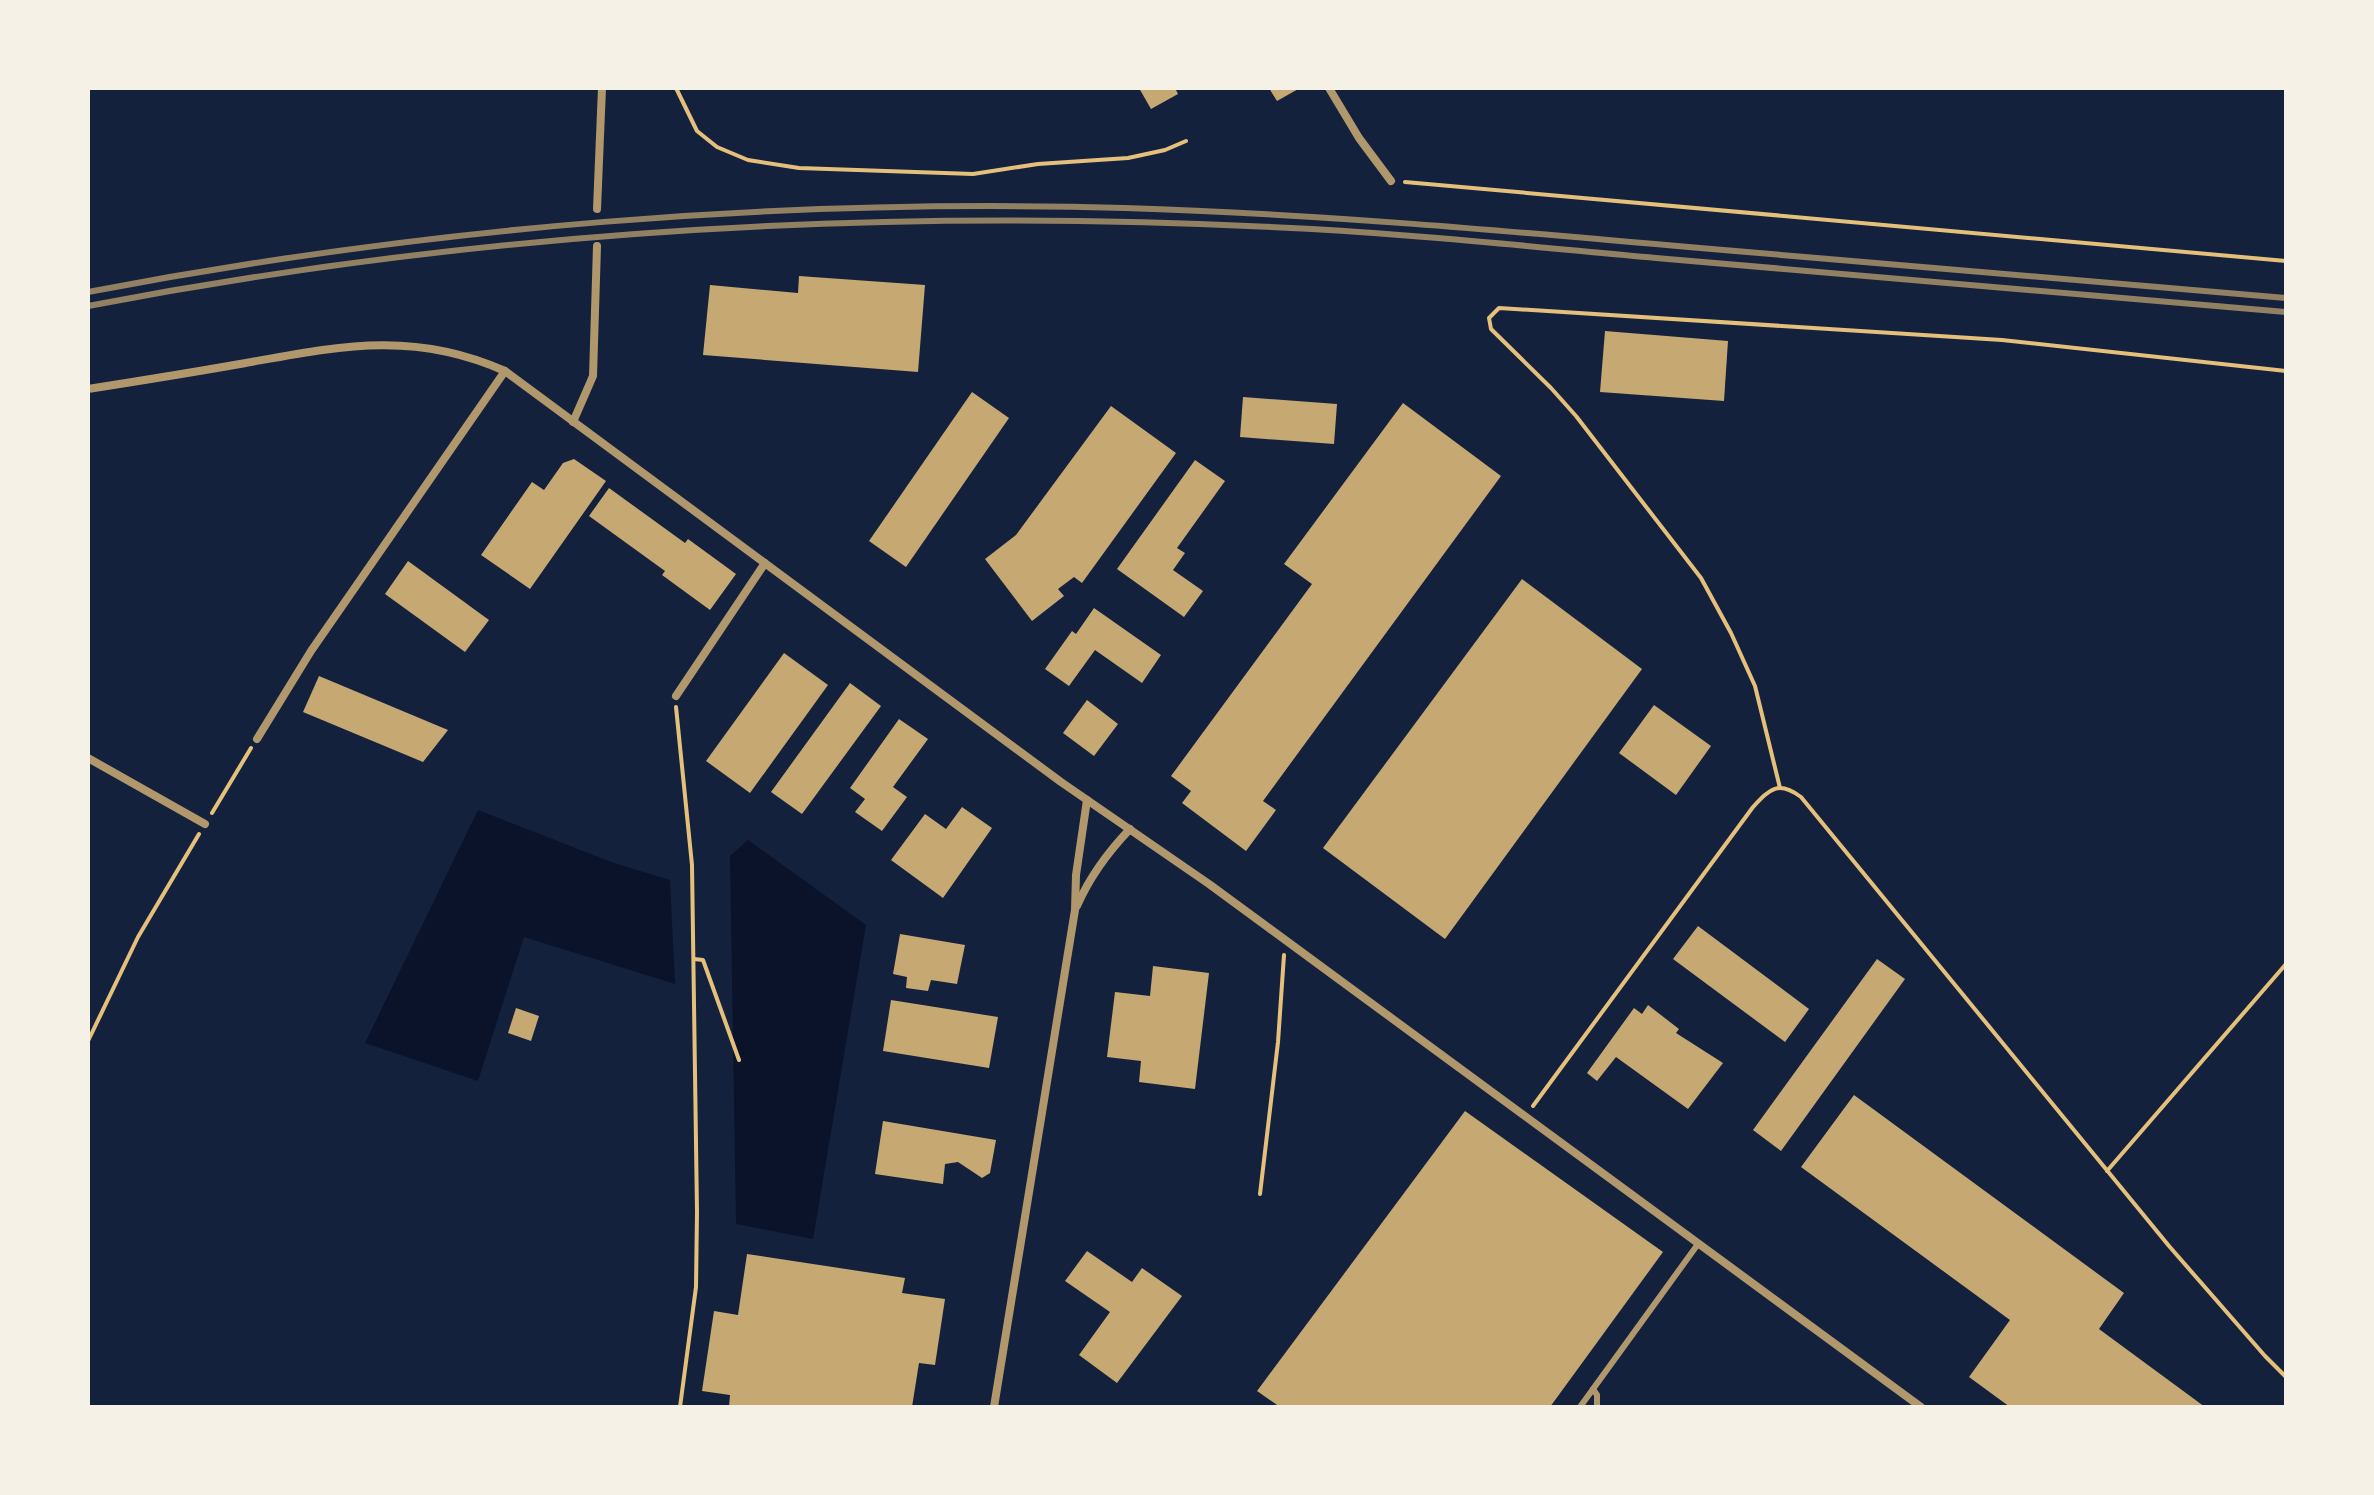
<svg xmlns="http://www.w3.org/2000/svg" width="2374" height="1495" font-family="'Zilla Slab',serif">
	<rect width="100%" height="100%" fill="#14213d"/>
	<g fill="#0b132b">
		<path d="M478 810 614 863 670 880 675 984 524 937 478 1081 365 1043Z"/>
		<path d="M748 840 866 925 813 1239 736 1224 730 856Z"/>
	</g>
	<g fill="#c6a872">
		<path d="M1139 88H1175L1178 94 1151 109Z"/>
		<path d="M1269 88H1300L1277 101Z"/>
		<path d="M799 276 925 285 918 372 703 355 710 285 798 293Z"/>
		<path d="M1605 331 1728 341 1724 401 1600 392Z"/>
		<path d="M972 392 1009 418 906 567 869 541Z"/>
		<path d="M1243 397 1337 404 1334 444 1240 437Z"/>
		<path d="M1403 403 1501 476 1263 801 1276 810 1246 851 1182 803 1191 791 1171 776 1312 584 1284 564Z"/>
		<path d="M1111 406 1176 453 1082 583 1074 577 1058 589 1064 596 1032 621 985 559 1016 535Z"/>
		<path d="M574 459 606 481 530 589 481 555 532 482 544 490 563 463Z"/>
		<path d="M1195 460 1225 481 1177 548 1185 553 1173 570 1203 591 1184 617 1117 569Z"/>
		<path d="M609 488 685 543 688 539 736 574 710 610 662 575 665 571 589 516Z"/>
		<path d="M408 561 489 620 465 652 385 594Z"/>
		<path d="M1522 579 1642 669 1445 939 1323 848Z"/>
		<path d="M1094 608 1161 655 1142 683 1095 650 1069 686 1045 669 1072 631 1076 634Z"/>
		<path d="M784 653 828 685 750 793 706 761Z"/>
		<path d="M319 676 448 730 423 762 303 712Z"/>
		<path d="M850 683 881 706 802 814 771 792Z"/>
		<path d="M1087 700 1118 724 1094 756 1063 733Z"/>
		<path d="M1654 705 1711 746 1676 795 1619 753Z"/>
		<path d="M899 719 928 739 893 787 907 797 882 831 855 812 865 799 850 788Z"/>
		<path d="M962 807 992 828 943 898 891 860 925 814 946 829Z"/>
		<path d="M1698 926 1809 1009 1785 1042 1673 959Z"/>
		<path d="M900 934 965 945 957 984 931 980 928 991 906 988 907 977 893 974Z"/>
		<path d="M1877 959 1905 979 1781 1151 1753 1130Z"/>
		<path d="M1153 966 1209 973 1195 1089 1139 1082 1141 1061 1107 1057 1115 992 1150 996Z"/>
		<path d="M891 1000 998 1017 989 1068 883 1051Z"/>
		<path d="M1648 1005 1679 1029 1676 1033 1723 1063 1688 1109 1616 1057 1597 1081 1587 1073 1634 1008 1642 1014Z"/>
		<path d="M516 1008 539 1016 531 1041 508 1033Z"/>
		<path d="M1854 1095 2124 1293 2099 1329 2205 1407H2010L1969 1377 2010 1320 1801 1167Z"/>
		<path d="M1465 1111 1663 1252 1550 1407H1280L1257 1391Z"/>
		<path d="M883 1121 996 1140 990 1173 982 1178 958 1162 945 1164 943 1184 875 1174Z"/>
		<path d="M1087 1251 1132 1282 1142 1268 1182 1296 1117 1383 1079 1355 1110 1312 1065 1281Z"/>
		<path d="M747 1254 905 1278 902 1293 945 1299 935 1365 919 1363 912 1407H729L730 1395 702 1391 714 1311 738 1315Z"/>
	</g>
	<g fill="none" stroke-linecap="round" stroke-linejoin="round">
		<g stroke="#e5c07b" stroke-width="4">
			<path d="M676 88 697 131 717 147 748 160 799 168 973 174 1038 164 1128 158 1165 150 1186 141"/>
			<path d="M1405 182 2286 261"/>
			<path d="M676 707 692 865 697 1212 696 1287 680 1407"/>
			<path d="M1780 788 1755 686 1731 633 1701 578 1576 416 1551 388 1491 329 1489 318 1499 308 2002 340 2286 371"/>
			<path d="M212 813 251 748"/>
			<path d="M694 959 703 960 739 1060"/>
			<path d="M88 1041 138 937 199 834"/>
			<path d="M1533 1106 1753 807C1770 789 1778 780 1801 797L2169 1246 2265 1356 2286 1377"/>
			<path d="M2107 1171 2286 964"/>
			<path d="M1260 1194 1278 1042 1284 955"/>
		</g>
		<g stroke="#b1986c" stroke-width="6">
			<path d="M1593 1389 1597 1395V1407"/>
			<path d="M1580 1407 1698 1244"/>
		</g>
		<g stroke="#b1986c" stroke-width="8">
			<path d="M1329 88 1359 138 1391 181"/>
			<path d="M597 209 602 88"/>
			<path d="M88 389C139 381 189 373 240 364 336 347 411 329 505 371L1061 782 1209 884 1921 1407"/>
			<path d="M573 422 593 376 597 246"/>
			<path d="M676 696 765 563"/>
			<path d="M257 739 311 651 505 371"/>
			<path d="M88 758 205 824"/>
			<path d="M1077 906C1090 876 1108 852 1130 829"/>
			<path d="M994 1407 1075 910 1076 875 1087 800"/>
		</g>
		<g stroke="#918062" stroke-width="6">
			<path d="M88 292C427 227 779 198 1125 208 1317 214 1509 231 1700 248 1896 264 2091 281 2286 298"/>
			<path d="M88 306C483 230 890 207 1291 228 1413 234 1535 247 1656 258 1866 276 2076 294 2286 312"/>
		</g>
	</g>
	<rect width="2374" height="1495" fill="none" stroke="#f6f1e7" stroke-width="180"/>
</svg>
